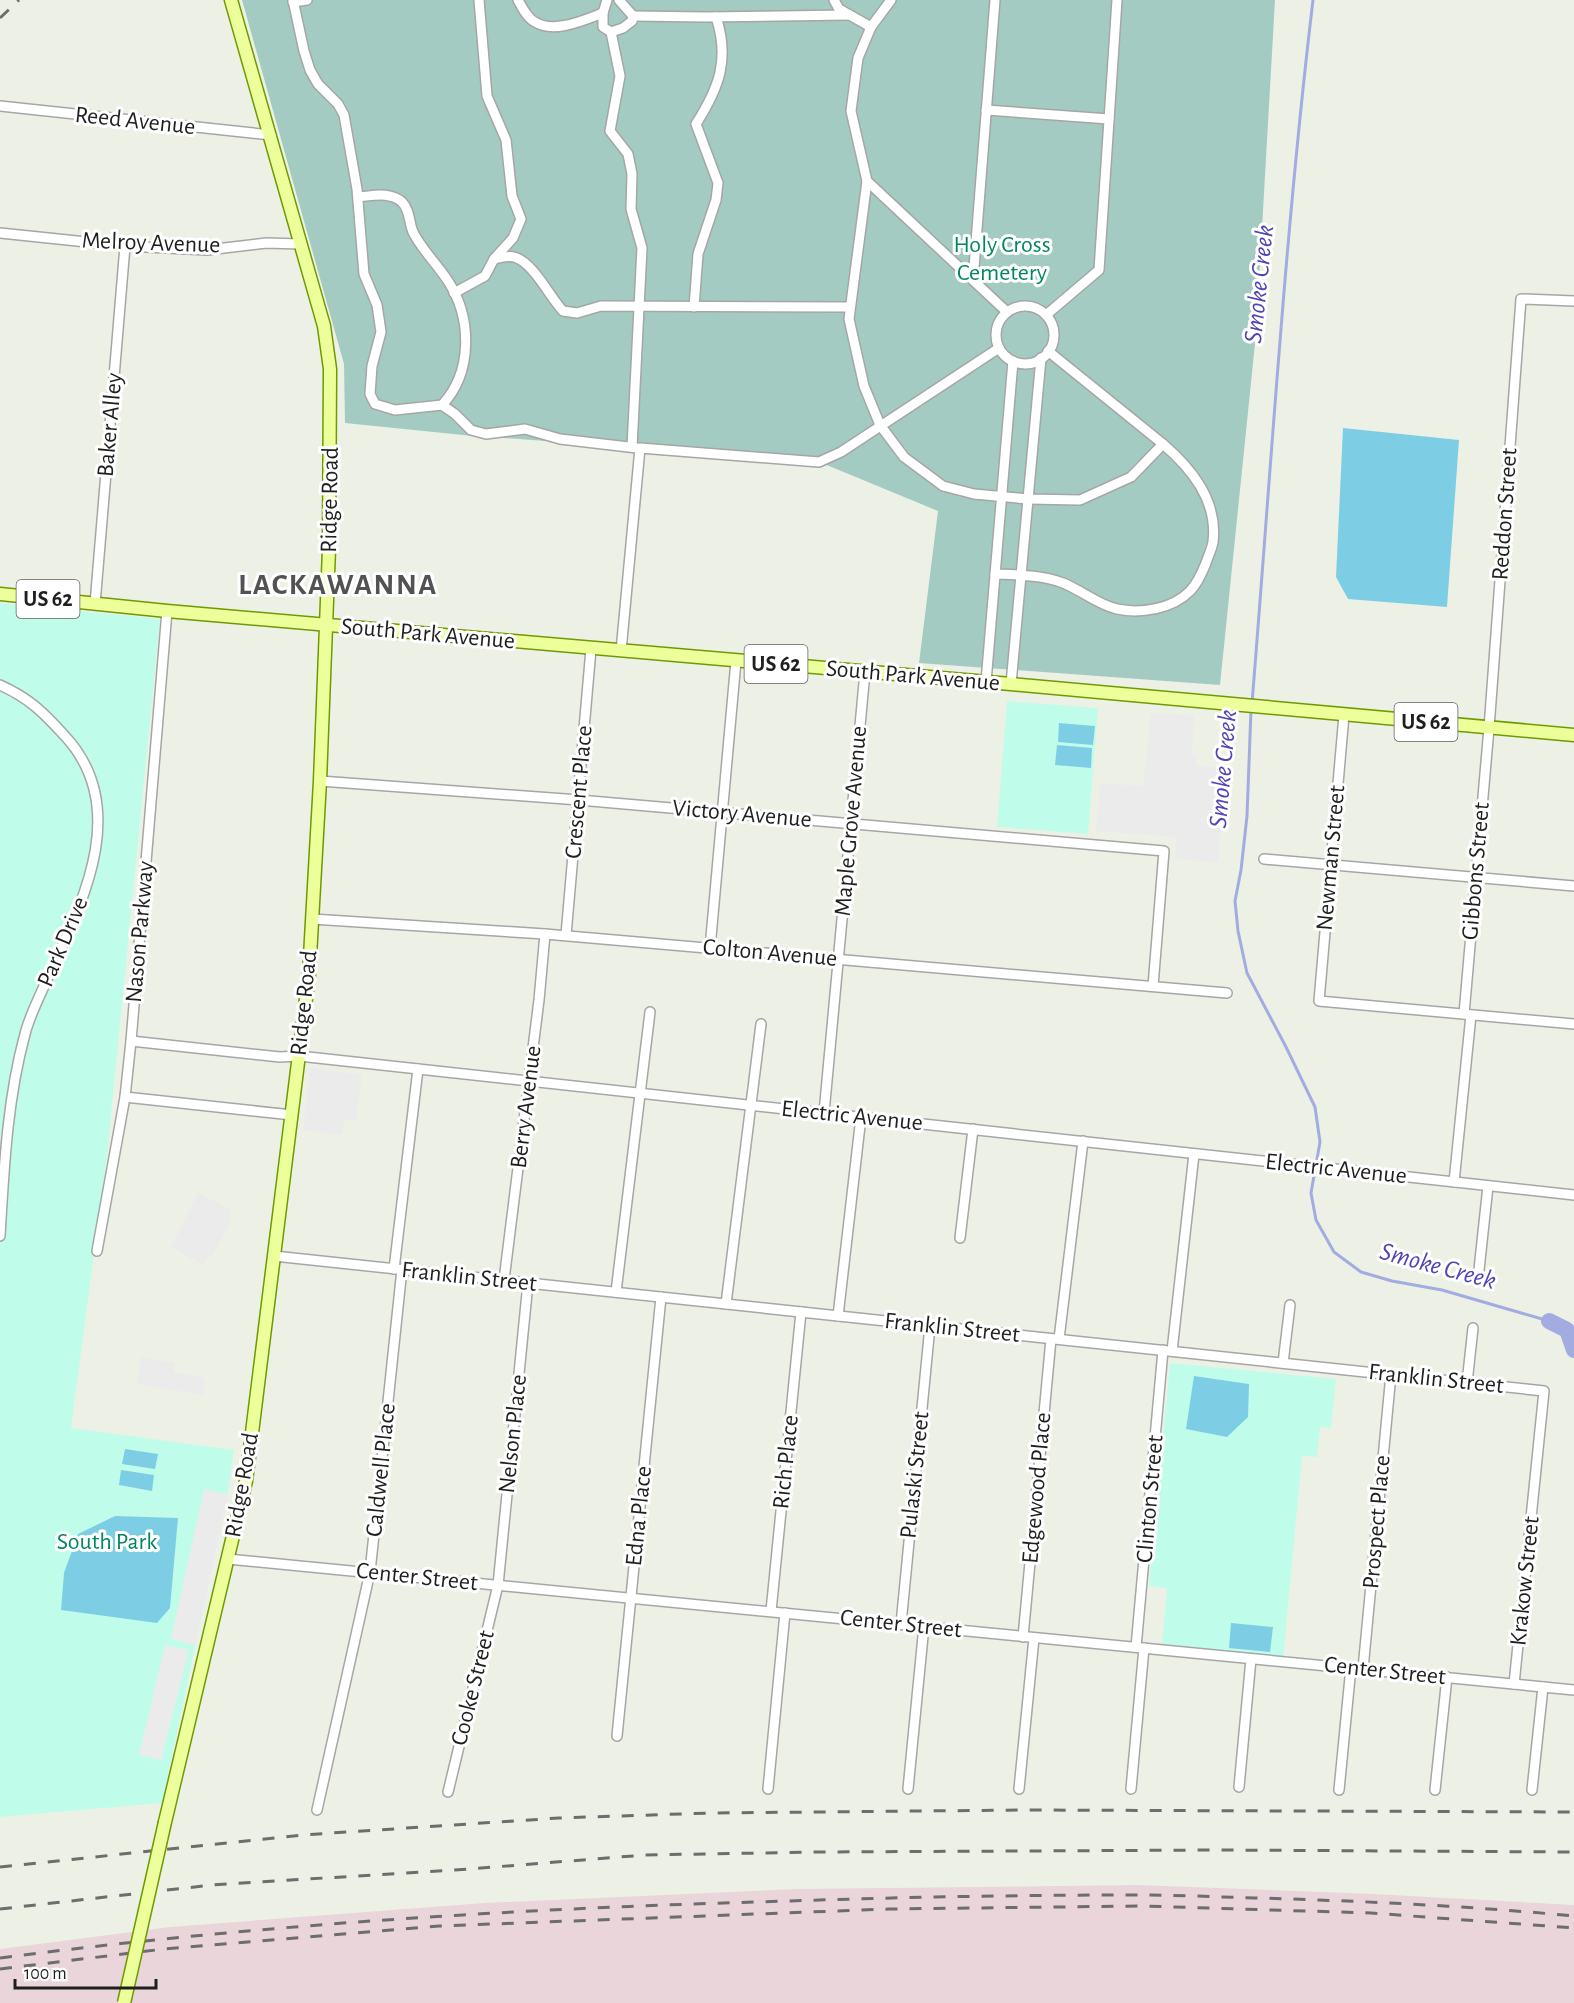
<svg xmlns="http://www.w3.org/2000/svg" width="1574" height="2003" font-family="'Alegreya Sans',sans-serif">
	<rect width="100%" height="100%" fill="#edf1e5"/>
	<path fill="#ead6da" d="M1138 1885 1374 1894 1574 1905V2003H0V1949L170 1927 484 1903 797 1889Z"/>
	<path fill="#a4cbc2" d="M242 0H1275L1256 334 1220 685 919 663 938 511 817 461 463 435 345 423 344 364Z"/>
	<g fill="#bffdea">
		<path d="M0 603 160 619 107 1156 71 1428 234 1450 228 1490 162 1803 0 1817Z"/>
		<path d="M1007 701 1098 708 1088 834 997 827Z"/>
		<path d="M1170 1363 1336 1379 1331 1428 1320 1427 1317 1457 1302 1456 1283 1659 1162 1647 1167 1588 1149 1586Z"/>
	</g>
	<g fill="#7dcee5">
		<path d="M1343 428 1459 440 1447 607 1348 599 1336 577Z"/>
		<path d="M1059 723 1095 726 1093 745 1058 742Z"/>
		<path d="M1057 745 1092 748 1091 768 1055 765Z"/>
		<path d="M1194 1376 1249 1384 1248 1417 1227 1437 1186 1429Z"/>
		<path d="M125 1449 158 1454 155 1469 122 1464Z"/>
		<path d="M121 1470 154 1475 152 1491 119 1485Z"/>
		<path d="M115 1516 178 1518 170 1608 157 1623 61 1610 64 1573 78 1534Z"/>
		<path d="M1231 1623 1273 1627 1270 1652 1229 1648Z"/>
	</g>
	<g fill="#ebebeb">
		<path d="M1151 713 1194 716 1192 755 1196 756 1195 766 1225 768 1218 862 1175 859 1176 837 1096 831 1100 783 1143 786Z"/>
		<path d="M310 1068 362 1075 356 1120H344L342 1135 303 1130Z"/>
		<path d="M198 1193 232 1210 228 1216 232 1219 212 1257 209 1255 203 1265 171 1247Z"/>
		<path d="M141 1357 175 1363 174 1372 205 1378 203 1395 136 1384Z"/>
		<path d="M204 1489 228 1495 195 1645 171 1639Z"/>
		<path d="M165 1645 189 1650 161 1760 139 1755Z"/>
	</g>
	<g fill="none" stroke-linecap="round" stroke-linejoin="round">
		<g stroke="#a2ace1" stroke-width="3">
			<path d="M1252 703C1271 469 1285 234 1313 0"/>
			<path d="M1251 710 1247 816 1241 870 1235 901 1238 931 1247 973 1286 1047 1315 1107 1320 1142 1311 1193 1316 1220 1334 1252 1361 1272 1392 1281 1442 1290 1549 1321"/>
		</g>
		<path stroke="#a2ace1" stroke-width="16" d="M1549 1321 1567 1330 1574 1350"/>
		<defs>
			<g id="minor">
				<path d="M293 0 304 51 310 70 318 84 338 104 344 115 357 189 364 274 377 305 381 332 372 366 370 394 375 404 395 410 442 405C473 372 472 318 448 281 437 264 422 250 413 232 409 223 410 210 402 202 390 191 372 196 358 197"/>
				<path d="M518 0C522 7 527 18 535 22 554 34 584 20 603 13"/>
				<path d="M607 0 603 13V27L611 32 623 28 632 21 633 16 619 0"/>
				<path d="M834 0 839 9 871 27"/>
				<path d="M891 0 871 27 858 58 851 111 867 181 1007 312"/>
				<path d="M293 2 307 0"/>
				<path d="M633 16 705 17 849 15"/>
				<path d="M611 32 620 76 610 131 628 154 632 174 631 209 642 248 632 447"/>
				<path d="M0 106 271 135"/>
				<path d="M986 110 1109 119"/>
				<path d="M867 181 849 319 864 386 880 425 904 457 943 486 974 494 1028 499 1080 500 1131 477 1163 444 1048 351"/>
				<path d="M0 233 125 246 207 250 266 243 301 244"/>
				<path d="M494 259C500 258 508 255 514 257 533 262 549 296 563 311L577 313 601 306 850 307"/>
				<path d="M973 280 995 0"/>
				<path d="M454 293 485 276 494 259 513 238 521 219 512 196 506 140 487 96 479 0"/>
				<circle cx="1025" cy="335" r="29"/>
				<path d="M694 307 698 254 716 200 718 183 696 124C719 88 730 59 716 17"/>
				<path d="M1046 315 1099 270 1117 0"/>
				<path d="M442 405 455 414 471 430 486 434 525 429 560 439 637 448"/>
				<path d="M995 574C1018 575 1042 575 1063 583 1081 590 1098 605 1117 609 1140 614 1173 609 1190 591 1197 584 1202 573 1206 563 1208 556 1212 549 1213 542 1218 501 1192 469 1163 444"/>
				<path d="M95 604 125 246"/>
				<path d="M621 651 640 448 819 462 841 452 999 348"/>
				<path d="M986 682 1013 361"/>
				<path d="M1011 684 1041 358"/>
				<path d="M0 685C29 698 43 712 64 735 131 806 84 900 49 975 41 994 30 1014 25 1034 7 1100 4 1169 0 1236"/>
				<path d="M1344 715 1319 1001 1574 1024"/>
				<path d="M320 781 579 800 1164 851 1153 986"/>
				<path d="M1264 859 1574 886"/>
				<path d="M312 919 545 934 1227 993"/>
				<path d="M566 935 591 649"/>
				<path d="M710 948 736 661"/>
				<path d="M1464 1014 1489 728 1521 299 1574 301"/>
				<path d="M131 1041 280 1057 299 1056 1574 1195"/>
				<path d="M125 1097 292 1115"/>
				<path d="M824 1113 865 672"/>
				<path d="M1454 1182 1471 1015"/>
				<path d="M960 1238 973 1129"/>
				<path d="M97 1251 125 1097 131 1041 167 611"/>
				<path d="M274 1256 1544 1391 1514 1684"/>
				<path d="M394 1269 418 1069"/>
				<path d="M1478 1279 1488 1186"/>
				<path d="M504 1280 539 1000 545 934"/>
				<path d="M616 1292 650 1012"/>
				<path d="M726 1304 761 1024"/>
				<path d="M838 1316 861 1117"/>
				<path d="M1059 1339 1083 1141"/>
				<path d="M1172 1351 1194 1154"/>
				<path d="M1283 1363 1290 1305"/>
				<path d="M1467 1383 1473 1328"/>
				<path d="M228 1559 1574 1690"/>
				<path d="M771 1611 801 1312"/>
				<path d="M901 1624 930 1326"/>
				<path d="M1023 1637 1051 1339"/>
				<path d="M1136 1647 1163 1350"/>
				<path d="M1363 1669 1391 1374"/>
				<path d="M617 1736 661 1297"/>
				<path d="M1239 1787 1251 1659"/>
				<path d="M768 1789 785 1613"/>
				<path d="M908 1789 924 1626"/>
				<path d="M1019 1789 1034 1638"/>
				<path d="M1131 1789 1144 1648"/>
				<path d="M1339 1790 1351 1667"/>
				<path d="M1435 1790 1447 1677"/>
				<path d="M1532 1790 1543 1687"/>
				<path d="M448 1792 498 1585 528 1283"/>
				<path d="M317 1810 370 1572 402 1269"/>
			</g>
			<g id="major">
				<path d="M0 594 167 611 1011 684 1574 735"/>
				<path d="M165 1822 246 1481 309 974 320 781 329 549 330 369 324 326 231 0"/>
			</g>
		</defs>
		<use href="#minor" stroke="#a6a6a6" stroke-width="12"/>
		<use href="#major" stroke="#6f9a00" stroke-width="15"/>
		<use href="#minor" stroke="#fff" stroke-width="9"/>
		<use href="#major" stroke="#edff9b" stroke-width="12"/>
		<g stroke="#6d6d6d" stroke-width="3" stroke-dasharray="12 12" stroke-linecap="butt">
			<path d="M0 18 19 0"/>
			<path d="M0 1867 302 1835 559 1818 711 1813 1024 1810 1574 1812"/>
			<path d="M0 1909 212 1885 469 1869 645 1855 820 1852 1221 1850 1574 1852"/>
			<path d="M0 1958C262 1924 526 1908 790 1901 906 1897 1023 1895 1139 1895 1178 1895 1218 1897 1258 1898 1363 1901 1469 1906 1574 1916"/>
			<path d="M0 1969 164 1949 439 1926 889 1909 1141 1906 1371 1913 1574 1928"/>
		</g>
		<defs>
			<path id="major-bridge" d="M124 2003 165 1822"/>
		</defs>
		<use href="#major-bridge" stroke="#6f9a00" stroke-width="15" stroke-linecap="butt"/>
		<use href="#major-bridge" stroke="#edff9b" stroke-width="12"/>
	</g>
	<g text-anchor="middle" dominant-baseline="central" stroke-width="6" stroke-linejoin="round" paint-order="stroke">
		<g fill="#fff" stroke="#626262" stroke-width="1.5">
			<rect x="16.5" y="580" width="63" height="38" rx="4.5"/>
			<rect x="744.5" y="645" width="63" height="38" rx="4.5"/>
			<rect x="1394.5" y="703" width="63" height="38" rx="4.5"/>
		</g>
		<g font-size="22" font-weight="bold" fill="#1f1f1f">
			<text x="48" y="599">US 62</text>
			<text x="776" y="664">US 62</text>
			<text x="1426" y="722">US 62</text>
		</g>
		<g font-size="24" fill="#1f1f1f" stroke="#fff">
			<text transform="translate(135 121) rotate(6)">Reed Avenue</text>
			<text transform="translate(151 243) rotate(2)">Melroy Avenue</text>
			<text transform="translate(110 425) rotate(-85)">Baker Alley</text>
			<text transform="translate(330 500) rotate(-89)">Ridge Road</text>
			<text transform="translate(1505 514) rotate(-86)">Reddon Street</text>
			<text transform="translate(428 634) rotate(5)">South Park Avenue</text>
			<text transform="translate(913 676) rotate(5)">South Park Avenue</text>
			<text transform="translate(579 792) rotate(-85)">Crescent Place</text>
			<text transform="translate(742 814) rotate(5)">Victory Avenue</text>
			<text transform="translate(851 821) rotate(-85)">Maple Grove Avenue</text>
			<text transform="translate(1331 858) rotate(-85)">Newman Street</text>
			<text transform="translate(1476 871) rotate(-85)">Gibbons Street</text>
			<text transform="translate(140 932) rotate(-85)">Nason Parkway</text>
			<text transform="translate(63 942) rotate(-67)">Park Drive</text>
			<text transform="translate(770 953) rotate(5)">Colton Avenue</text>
			<text transform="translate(304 1003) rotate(-84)">Ridge Road</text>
			<text transform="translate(526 1107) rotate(-83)">Berry Avenue</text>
			<text transform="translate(852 1116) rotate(6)">Electric Avenue</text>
			<text transform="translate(1336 1169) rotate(6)">Electric Avenue</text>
			<text transform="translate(469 1277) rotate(6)">Franklin Street</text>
			<text transform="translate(952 1328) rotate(6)">Franklin Street</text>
			<text transform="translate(1436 1379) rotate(6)">Franklin Street</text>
			<text transform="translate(513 1434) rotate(-84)">Nelson Place</text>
			<text transform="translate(786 1462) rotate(-84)">Rich Place</text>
			<text transform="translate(381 1470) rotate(-84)">Caldwell Place</text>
			<text transform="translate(915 1475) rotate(-84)">Pulaski Street</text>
			<text transform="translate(242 1485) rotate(-80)">Ridge Road</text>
			<text transform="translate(1037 1488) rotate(-85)">Edgewood Place</text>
			<text transform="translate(1150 1499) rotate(-85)">Clinton Street</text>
			<text transform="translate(639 1516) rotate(-84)">Edna Place</text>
			<text transform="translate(1377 1522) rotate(-85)">Prospect Place</text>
			<text transform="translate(417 1577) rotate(6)">Center Street</text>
			<text transform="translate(1525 1581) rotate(-84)">Krakow Street</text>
			<text transform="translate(901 1624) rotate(6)">Center Street</text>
			<text transform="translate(1385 1671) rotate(6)">Center Street</text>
			<text transform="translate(473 1688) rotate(-76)">Cooke Street</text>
		</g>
		<g font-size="24" fill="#03875e" stroke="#fff">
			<text x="1002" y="245">Holy Cross<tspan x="1002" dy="28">Cemetery</tspan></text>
			<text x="107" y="1542">South Park</text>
		</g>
		<g font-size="26" font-style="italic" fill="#5044b6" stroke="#fff">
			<text transform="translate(1259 284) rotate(-84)">Smoke Creek</text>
			<text transform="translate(1223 769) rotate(-85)">Smoke Creek</text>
			<text transform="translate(1438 1266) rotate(15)">Smoke Creek</text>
		</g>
		<g font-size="30" font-weight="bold" letter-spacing="1.5" fill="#525252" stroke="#fff">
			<text x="338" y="585">LACKAWANNA</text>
		</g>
	</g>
	<path d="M15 1979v9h141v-9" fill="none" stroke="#1f1f1f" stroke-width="3"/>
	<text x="24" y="1979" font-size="18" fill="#1f1f1f" stroke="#ffffff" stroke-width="4.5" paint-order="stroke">100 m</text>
</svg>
